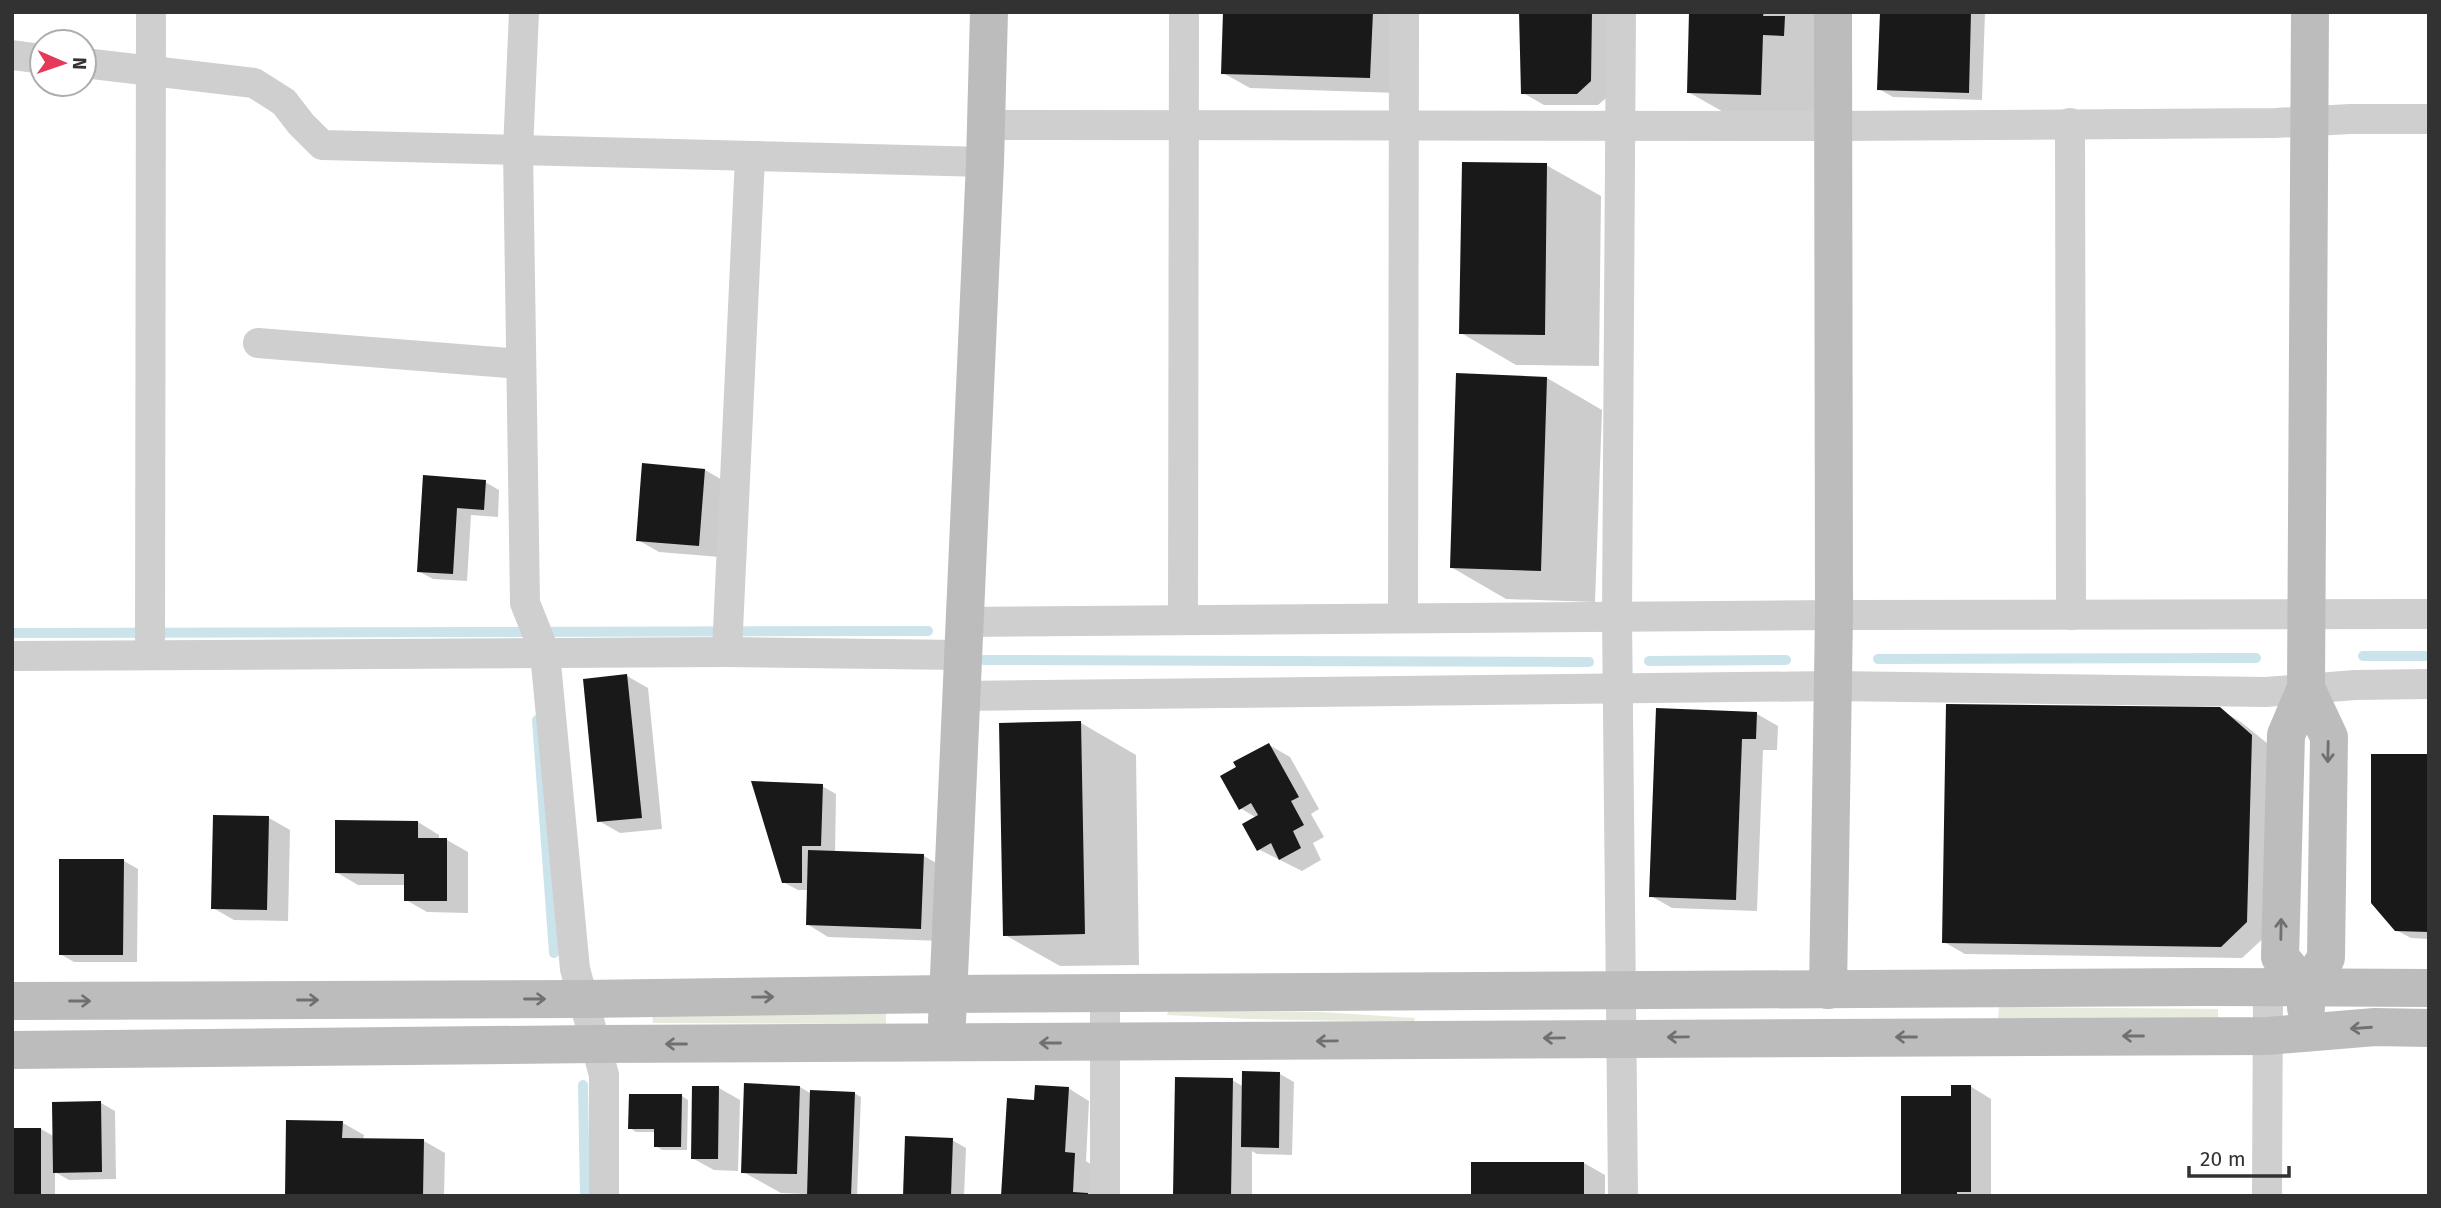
<svg xmlns="http://www.w3.org/2000/svg" width="2441" height="1208" font-family="'Fira Sans',sans-serif">
	<rect width="100%" height="100%" fill="#fff"/>
	<g fill="#e7ebde">
		<path d="M1999 1007 2218 1009V1020L1998 1018Z"/>
		<path d="M1168 1011 1321 1012 1415 1018 1414 1022 1249 1019 1167 1015Z"/>
		<path d="M652 1013H886V1024L653 1023Z"/>
	</g>
	<g fill="#0003">
		<path d="M1225 12H1400L1398 93 1250 88 1223 73Z"/>
		<path d="M1521 12H1613L1612 93 1598 105H1544L1523 93Z"/>
		<path d="M1691 12H1819L1815 126 1743 123 1688 92Z"/>
		<path d="M1881 12H1985L1982 100 1893 97 1879 89Z"/>
		<path d="M1546 165 1601 196 1599 366 1516 365 1461 333Z"/>
		<path d="M1458 375 1547 378 1602 410 1595 602 1506 599 1451 567Z"/>
		<path d="M644 465 705 470 726 482 720 557 659 552 638 540Z"/>
		<path d="M425 477 485 482 499 490 498 517 471 515 467 581 433 579 418 571Z"/>
		<path d="M627 676 648 688 662 829 620 833 599 821Z"/>
		<path d="M2219 709 2241 722 2273 748 2268 934 2242 958 1965 954 1944 942Z"/>
		<path d="M1657 710 1757 714 1778 726 1777 750H1763L1757 911 1672 908 1651 896Z"/>
		<path d="M1081 723 1136 755 1139 965 1060 966 1005 935Z"/>
		<path d="M1269 745 1290 757 1319 809 1311 814 1324 837 1313 843 1321 860 1302 871 1258 849 1257 818 1240 808Z"/>
		<path d="M2429 756V939L2411 938 2396 930Z"/>
		<path d="M822 786 836 794 835 853 924 856 945 868 942 941 828 937 807 924 808 890H798L783 882Z"/>
		<path d="M269 818 290 830 288 921 234 920 213 908Z"/>
		<path d="M418 822 439 835V840H447L468 852V913L427 912 406 900V885H358L336 872Z"/>
		<path d="M124 861 138 869 137 962H74L60 954Z"/>
		<path d="M1280 1074 1294 1082 1292 1155 1257 1154 1252 1151V1196H1174L1232 1080 1244 1087Z"/>
		<path d="M746 1085 800 1087 812 1094 854 1093 861 1097 857 1196 781 1193 743 1172Z"/>
		<path d="M1970 1086 1991 1099V1196H1902L1952 1098Z"/>
		<path d="M719 1088 740 1100 738 1171 714 1170 692 1158Z"/>
		<path d="M1068 1088 1089 1101 1086 1161 1095 1167 1094 1196H1003L1036 1102Z"/>
		<path d="M682 1096 688 1100 687 1150H662L656 1146V1132H636L630 1128Z"/>
		<path d="M101 1103 115 1111 116 1179 69 1180 55 1172V1196H12V1130L41 1129 55 1137Z"/>
		<path d="M343 1123 364 1135 363 1140 424 1141 445 1153 444 1196H286Z"/>
		<path d="M952 1140 966 1148 964 1196H904Z"/>
		<path d="M1584 1163 1605 1175V1196H1473Z"/>
	</g>
	<g fill="none" stroke-linecap="round" stroke-linejoin="round">
		<g stroke="#cbe3eb" stroke-width="10">
			<path d="M12 633 928 631"/>
			<path d="M2363 656H2429"/>
			<path d="M1878 659 2256 658"/>
			<path d="M984 660 1589 662"/>
			<path d="M1649 661 1786 660"/>
			<path d="M537 720 554 953"/>
			<path d="M583 1085 585 1196"/>
		</g>
	</g>
	<g fill="#191919">
		<path d="M1223 12H1373L1370 78 1221 74Z"/>
		<path d="M1519 12H1592L1591 81 1577 94H1521Z"/>
		<path d="M1689 12H1764L1763 16H1785L1784 36 1763 35 1761 95 1687 93Z"/>
		<path d="M1880 12H1971L1969 93 1877 90Z"/>
		<path d="M1462 162 1547 163 1545 335 1459 334Z"/>
		<path d="M1456 373 1547 377 1541 571 1450 568Z"/>
		<path d="M642 463 705 469 699 546 636 541Z"/>
		<path d="M423 475 486 480 484 510 457 508 453 574 417 572Z"/>
		<path d="M627 674 642 818 597 822 583 679Z"/>
		<path d="M1946 704 2220 707 2252 735 2247 922 2221 947 1942 943Z"/>
		<path d="M1656 708 1757 712 1756 739H1742L1736 900 1649 897Z"/>
		<path d="M1081 721 1085 934 1003 936 999 723Z"/>
		<path d="M1269 743 1299 797 1291 801 1304 825 1293 831 1301 848 1279 860 1271 843 1257 851 1242 824 1258 815 1251 803 1239 810 1220 776 1236 767 1233 762Z"/>
		<path d="M2371 754H2429V932L2395 931 2371 903Z"/>
		<path d="M751 781 823 784 821 846H802V883H782Z"/>
		<path d="M213 815 269 816 267 910 211 909Z"/>
		<path d="M335 820 418 821V838H447V901H404V874L335 873Z"/>
		<path d="M808 850 924 854 921 929 806 925Z"/>
		<path d="M59 859H124L123 955H59Z"/>
		<path d="M1242 1071 1280 1072 1279 1148 1241 1147Z"/>
		<path d="M1175 1077 1233 1078 1231 1196H1173Z"/>
		<path d="M744 1083 800 1086 797 1174 741 1173Z"/>
		<path d="M1035 1085 1069 1087 1065 1152 1075 1153 1073 1192 1088 1193V1196H1001L1007 1098 1034 1100Z"/>
		<path d="M1951 1085H1971V1192H1957V1196H1901V1096H1951Z"/>
		<path d="M692 1086H719L718 1159H691Z"/>
		<path d="M810 1090 855 1092 851 1196H807Z"/>
		<path d="M629 1094H682L681 1147H654V1129H628Z"/>
		<path d="M101 1101 102 1172 53 1173 52 1102Z"/>
		<path d="M286 1120 343 1121 342 1138 424 1139 423 1196H285Z"/>
		<rect x="12" y="1128" width="29" height="66"/>
		<path d="M905 1136 953 1138 951 1196H903Z"/>
		<rect x="1471" y="1162" width="113" height="34"/>
	</g>
	<g fill="none" stroke-linecap="round" stroke-linejoin="round">
		<g stroke="#cfcfcf" stroke-width="30">
			<path d="M524 12 518 150 525 603 545 653 575 969 604 1075V1196"/>
			<path d="M1621 12 1617 616 1623 1196"/>
			<path d="M12 55 42 59"/>
			<path d="M84 63 254 83 284 102 301 124 322 145 985 162"/>
			<path d="M2070 123 2071 615"/>
			<path d="M986 125 1833 126 2275 123 2350 119H2429"/>
			<path d="M258 343 521 364"/>
			<path d="M1403 617 1404 12"/>
			<path d="M1183 619 1184 12"/>
			<path d="M964 622 1834 615 2429 614"/>
			<path d="M727 652 750 157"/>
			<path d="M150 655 151 12"/>
			<path d="M12 656 727 652 962 655"/>
			<path d="M960 696 1833 686 2266 692 2355 685 2429 684"/>
			<path d="M1105 994V1196"/>
			<path d="M2267 1196 2268 988"/>
		</g>
		<g stroke="#bcbcbc" stroke-width="38">
			<path d="M2306 989 2280 957 2286 735 2306 688 2310 12"/>
			<path d="M1828 990 1834 615 1833 12"/>
			<path d="M12 1001 583 999 948 994 2206 987 2429 988"/>
			<path d="M2306 1008V989L2326 958 2329 737 2306 688"/>
			<path d="M947 1021 985 162 989 12"/>
			<path d="M12 1050 595 1044 2267 1036 2375 1027 2429 1028"/>
		</g>
	</g>
	<defs><path id="oneway-shaft" d="M-6 0H5M1.5-3L5.5 0L1.5 3" fill="none" stroke-width="1.6" stroke-linecap="round" stroke-linejoin="round" transform="scale(1.75)"/></defs>
	<g stroke="#707070">
		<use href="#oneway-shaft" transform="translate(2328 752) rotate(91)"/>
		<use href="#oneway-shaft" transform="translate(2281 929) rotate(-89)"/>
		<use href="#oneway-shaft" transform="translate(763 997) rotate(-1)"/>
		<use href="#oneway-shaft" transform="translate(535 999)"/>
		<use href="#oneway-shaft" transform="translate(308 1000)"/>
		<use href="#oneway-shaft" transform="translate(80 1001)"/>
		<use href="#oneway-shaft" transform="translate(2361 1028) rotate(176)"/>
		<use href="#oneway-shaft" transform="translate(2133 1036) rotate(180)"/>
		<use href="#oneway-shaft" transform="translate(1678 1037) rotate(179)"/>
		<use href="#oneway-shaft" transform="translate(1906 1037) rotate(180)"/>
		<use href="#oneway-shaft" transform="translate(1554 1038) rotate(179)"/>
		<use href="#oneway-shaft" transform="translate(1327 1041) rotate(179)"/>
		<use href="#oneway-shaft" transform="translate(1050 1043) rotate(180)"/>
		<use href="#oneway-shaft" transform="translate(676 1044) rotate(180)"/>
	</g>
	<rect width="2441" height="1208" fill="none" stroke="#323232" stroke-width="28"/>
	<g transform="translate(63 63) rotate(92)"><circle r="33" fill="#ffffff" stroke="#adadad" stroke-width="2"/>
	<path d="M0-5L12 26L0 18L-12 26Z" fill="#e53959"/>
	<text y="-10" font-size="19" font-weight="bold" text-anchor="middle" fill="#323232">N</text>
	</g>
	<path d="M2189 1166v10h100v-10" fill="none" stroke="#323232" stroke-width="3.5"/>
	<text x="2200" y="1166" font-size="21" fill="#323232" stroke="#ffffff" stroke-width="5" paint-order="stroke">20 m</text>
</svg>
